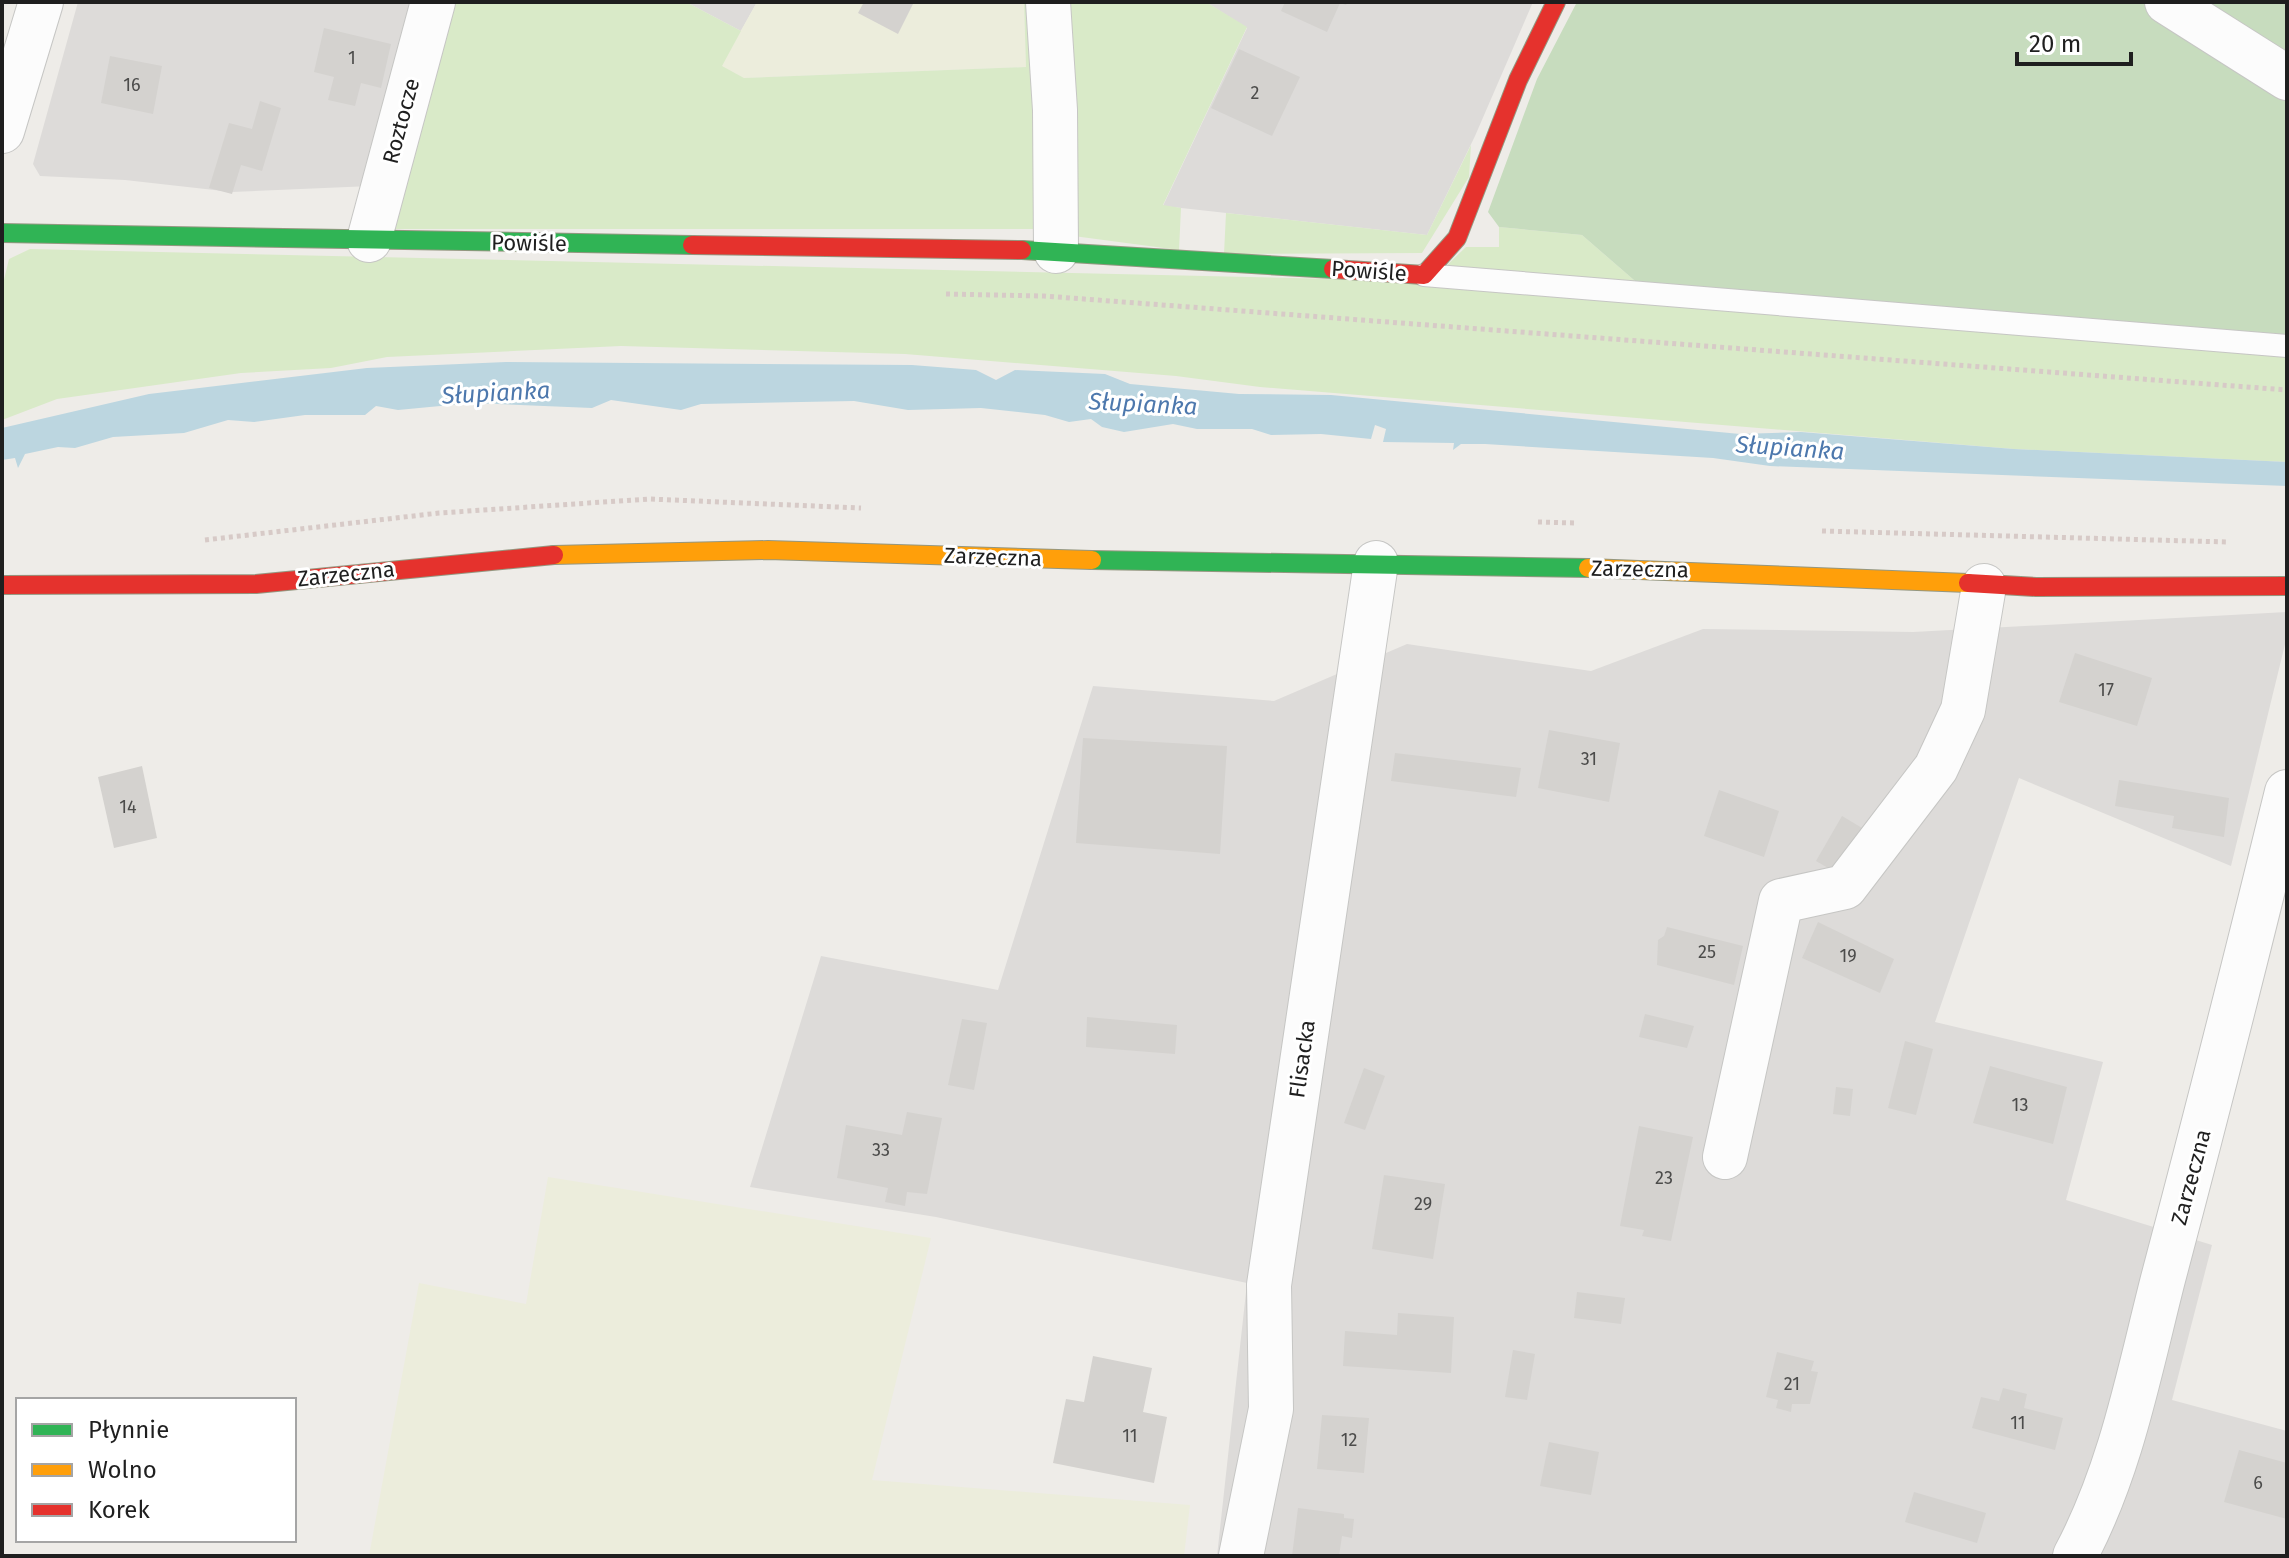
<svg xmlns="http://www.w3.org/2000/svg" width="2289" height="1558" font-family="'Fira Sans',sans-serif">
	<rect width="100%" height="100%" fill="#eeece8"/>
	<g fill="#dddbd9">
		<path d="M78 2H420L371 186 232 192 125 180 40 176 33 164Z"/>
		<path d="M686 2H757L741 31Z"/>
		<path d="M1206 2H1533L1475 136 1427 235 1163 206 1247 28Z"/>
		<path d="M2287 612V636L2231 866 2019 778 1935 1022 2103 1062 2066 1200 2212 1245 2172 1400 2287 1431V1556H1217L1247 1283 936 1217 750 1187 821 956 998 990 1093 686 1274 701 1407 644 1591 671 1703 629 1913 632Z"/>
	</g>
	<g fill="#eceddc">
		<path d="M757 2H1024L1026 67 744 78 721 66Z"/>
		<path d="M548 1177 931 1238 872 1480 1190 1505 1184 1556H369L419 1283 526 1304Z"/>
	</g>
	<g fill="#d9eac8">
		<path d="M441 2H686L741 31 722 66 744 78 1026 67 1024 2H1037L1034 229H395Z"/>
		<path d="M1061 2H1206L1247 27 1163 205 1181 208 1179 250 1066 235Z"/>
		<path d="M1471 145 1469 177 1422 253 1224 254 1226 213 1427 235Z"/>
		<path d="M1499 227 1582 235 1642 287 1443 269 1466 247H1499Z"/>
		<path d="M30 249 1420 281 2287 355V462L2014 449 1260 387 1176 376 905 354 621 346 387 357 331 368 241 373 57 399 2 420V288L9 259Z"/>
	</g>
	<path fill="#c7dcbe" d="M1577 2H2287V338L1642 287 1582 235 1499 227 1488 212 1537 79Z"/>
	<path fill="#bcd6e0" d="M506 362 912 365 976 370 996 380 1015 370 1105 374 1130 384 1239 394 1331 395 1740 434 1801 432 2014 449 2287 462V486L1770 466 1713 458 1485 444H1461L1453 450 1454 443 1383 442 1386 429 1375 425 1371 439 1321 434 1271 435 1252 429H1197L1173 424 1124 432 1102 427 1091 419 1069 422 1045 415 981 408 908 410 854 401 701 404 681 410 611 400 592 408 472 403 398 410 376 406 365 415H305L254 422 228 420 184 433 113 437 75 448 58 447 25 454 18 468 15 458 2 460V428L149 394 367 368Z"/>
	<g fill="#d4d2cf">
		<path d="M864 2H914L898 34 858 13Z"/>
		<path d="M1285 2H1348L1346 5 1340 3 1327 32 1281 11Z"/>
		<path d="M324 28 391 44 381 88 361 83 355 106 328 100 334 77 314 72Z"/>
		<path d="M1239 49 1300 77 1272 136 1211 108Z"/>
		<path d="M110 56 162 66 153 114 101 103Z"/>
		<path d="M260 101 281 108 262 171 241 165 232 194 209 188 229 123 252 129Z"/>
		<path d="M2075 653 2152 678 2137 726 2059 702Z"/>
		<path d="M1549 730 1620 743 1609 802 1538 788Z"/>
		<path d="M1083 738 1227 746 1220 854 1076 843Z"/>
		<path d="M1395 753 1521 768 1516 797 1391 781Z"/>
		<path d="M142 766 157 838 114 848 98 777Z"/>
		<path d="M2119 780 2229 798 2224 837 2172 828 2174 816 2115 806Z"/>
		<path d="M1719 790 1779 811 1764 857 1704 836Z"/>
		<path d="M1842 816 1862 828 1835 872 1816 861Z"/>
		<path d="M1818 922 1894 959 1880 993 1802 958Z"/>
		<path d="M1667 927 1743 946 1734 985 1657 965 1658 940 1664 936Z"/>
		<path d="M1645 1014 1694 1026 1687 1048 1639 1037Z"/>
		<path d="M1087 1017 1177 1025 1175 1054 1086 1047Z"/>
		<path d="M962 1019 987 1023 974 1090 948 1085Z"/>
		<path d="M1905 1041 1933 1049 1916 1115 1888 1108Z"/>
		<path d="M1990 1066 2067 1087 2053 1144 1973 1123Z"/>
		<path d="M1364 1068 1385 1076 1365 1130 1344 1123Z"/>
		<path d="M1836 1087 1853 1089 1850 1116 1833 1114Z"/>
		<path d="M907 1112 942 1118 927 1194 907 1192 905 1206 885 1202 888 1188 837 1178 846 1125 902 1135Z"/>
		<path d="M1639 1126 1693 1137 1671 1241 1642 1236 1644 1230 1620 1226Z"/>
		<path d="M1384 1175 1445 1184 1433 1259 1372 1249Z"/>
		<path d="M1577 1292 1625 1298 1621 1324 1574 1318Z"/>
		<path d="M1398 1313 1454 1317 1451 1373 1343 1366 1345 1331 1397 1335Z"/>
		<path d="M1513 1350 1535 1354 1527 1400 1505 1397Z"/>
		<path d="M1777 1352 1814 1361 1811 1371 1818 1372 1810 1404H1792L1791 1412 1776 1408 1778 1400 1766 1397Z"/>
		<path d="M1093 1356 1152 1368 1143 1412 1167 1417 1154 1483 1053 1463 1066 1399 1084 1402Z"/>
		<path d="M2003 1388 2027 1394 2024 1408 2063 1418 2055 1450 1972 1428 1981 1397 1999 1401Z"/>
		<path d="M1322 1415 1369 1418 1364 1473 1317 1469Z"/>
		<path d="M1549 1442 1599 1452 1591 1495 1540 1486Z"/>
		<path d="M2239 1450 2287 1463V1519L2224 1502Z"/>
		<path d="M1914 1492 1986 1513 1977 1543 1905 1522Z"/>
		<path d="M1298 1508 1344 1514V1518L1354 1519 1352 1538 1342 1536 1339 1556H1292Z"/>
	</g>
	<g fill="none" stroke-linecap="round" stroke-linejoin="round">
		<defs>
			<path id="lane" d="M1424 275 2287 346"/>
			<g id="street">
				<path d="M1048 2 1055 110 1056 251"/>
				<path d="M2167 2 2287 78"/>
				<path d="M2 131 41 2"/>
				<path d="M369 240 433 2"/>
				<path d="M1725 1157 1781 901 1845 887 1936 768 1963 710 1984 586"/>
				<path d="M1241 1556 1271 1409 1269 1285 1376 563"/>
				<path d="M2075 1556C2121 1470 2139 1373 2163 1279 2206 1117 2247 955 2287 792"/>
			</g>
			<g id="fast">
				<path d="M2 233 692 245"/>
				<path d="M1022 250 1333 269"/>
				<path d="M1092 560 1588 568"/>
			</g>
			<g id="slow">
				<path d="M554 555 768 550 1092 560"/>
				<path d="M1588 568 1968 583"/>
			</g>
			<g id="jam">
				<path d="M692 245 1022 250"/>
				<path d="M1333 269 1424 275 1457 238 1518 80 1556 2"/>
				<path d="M1968 583 2036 587 2287 586"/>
				<path d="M2 585 256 584 554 555"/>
			</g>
		</defs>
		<use href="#lane" stroke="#c6c6c4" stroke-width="24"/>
		<use href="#street" stroke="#c6c6c4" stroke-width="46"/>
		<use href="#fast" stroke="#949780" stroke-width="20"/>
		<use href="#slow" stroke="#949780" stroke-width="20"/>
		<use href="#jam" stroke="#949780" stroke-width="20"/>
		<g stroke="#d7cac7" stroke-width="5" stroke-dasharray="4 4" stroke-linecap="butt">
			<path d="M946 294 1044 296 2287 390"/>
			<path d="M1538 522 1576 523"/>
			<path d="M1822 531 2228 542"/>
			<path d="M205 540 439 513 649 499 861 508"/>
		</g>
		<use href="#lane" stroke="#fcfcfc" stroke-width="22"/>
		<use href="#street" stroke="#fcfcfc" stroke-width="44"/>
		<use href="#fast" stroke="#30b455" stroke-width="18"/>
		<use href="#slow" stroke="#ff9f0a" stroke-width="18"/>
		<use href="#jam" stroke="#e5322d" stroke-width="18"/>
	</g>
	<g text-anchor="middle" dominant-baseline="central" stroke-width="6" stroke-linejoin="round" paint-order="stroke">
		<g font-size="18" fill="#4c4c4b">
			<text x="352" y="58">1</text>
			<text x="132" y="85">16</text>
			<text x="1255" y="93">2</text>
			<text x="2106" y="690">17</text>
			<text x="1589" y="759">31</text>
			<text x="128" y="807">14</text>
			<text x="1707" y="952">25</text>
			<text x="1848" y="956">19</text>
			<text x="2020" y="1105">13</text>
			<text x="881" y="1150">33</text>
			<text x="1664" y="1178">23</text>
			<text x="1423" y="1204">29</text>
			<text x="1792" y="1384">21</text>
			<text x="2018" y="1423">11</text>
			<text x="1130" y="1436">11</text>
			<text x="1349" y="1440">12</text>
			<text x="2258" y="1483">6</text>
		</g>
		<g font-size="22" fill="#1f1f1f" stroke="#fff">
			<text transform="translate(401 121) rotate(-75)">Roztocze</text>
			<text transform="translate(529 243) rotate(1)">Powiśle</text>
			<text transform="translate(1369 271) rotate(4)">Powiśle</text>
			<text transform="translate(993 557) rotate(2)">Zarzeczna</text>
			<text transform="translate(1640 569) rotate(1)">Zarzeczna</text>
			<text transform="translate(346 574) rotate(-6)">Zarzeczna</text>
			<text transform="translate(1302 1059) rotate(-82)">Flisacka</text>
			<text transform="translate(2191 1177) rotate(-75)">Zarzeczna</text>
		</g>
		<g font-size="24" font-style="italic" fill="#4d78ad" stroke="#fff">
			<text transform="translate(496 393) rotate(-3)">Słupianka</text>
			<text transform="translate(1143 404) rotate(3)">Słupianka</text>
			<text transform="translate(1790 448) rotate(4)">Słupianka</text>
		</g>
	</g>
	<rect width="2289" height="1558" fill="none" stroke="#1f1f1f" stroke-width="8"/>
	<rect x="16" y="1398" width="280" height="144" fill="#ffffff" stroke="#a5a5a5" stroke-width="2"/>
	<rect x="32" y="1424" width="40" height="12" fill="#30b455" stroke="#a5a5a5" stroke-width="2"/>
	<text x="88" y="1438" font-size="24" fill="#1f1f1f">Płynnie</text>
	<rect x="32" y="1464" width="40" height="12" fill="#ff9f0a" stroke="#a5a5a5" stroke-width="2"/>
	<text x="88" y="1478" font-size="24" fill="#1f1f1f">Wolno</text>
	<rect x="32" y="1504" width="40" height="12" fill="#e5322d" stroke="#a5a5a5" stroke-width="2"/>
	<text x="88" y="1518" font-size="24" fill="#1f1f1f">Korek</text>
	<path d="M2017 52v12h114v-12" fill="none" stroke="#1f1f1f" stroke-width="4"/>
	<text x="2029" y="52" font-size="24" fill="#1f1f1f" stroke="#ffffff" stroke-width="6" paint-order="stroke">20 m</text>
</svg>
